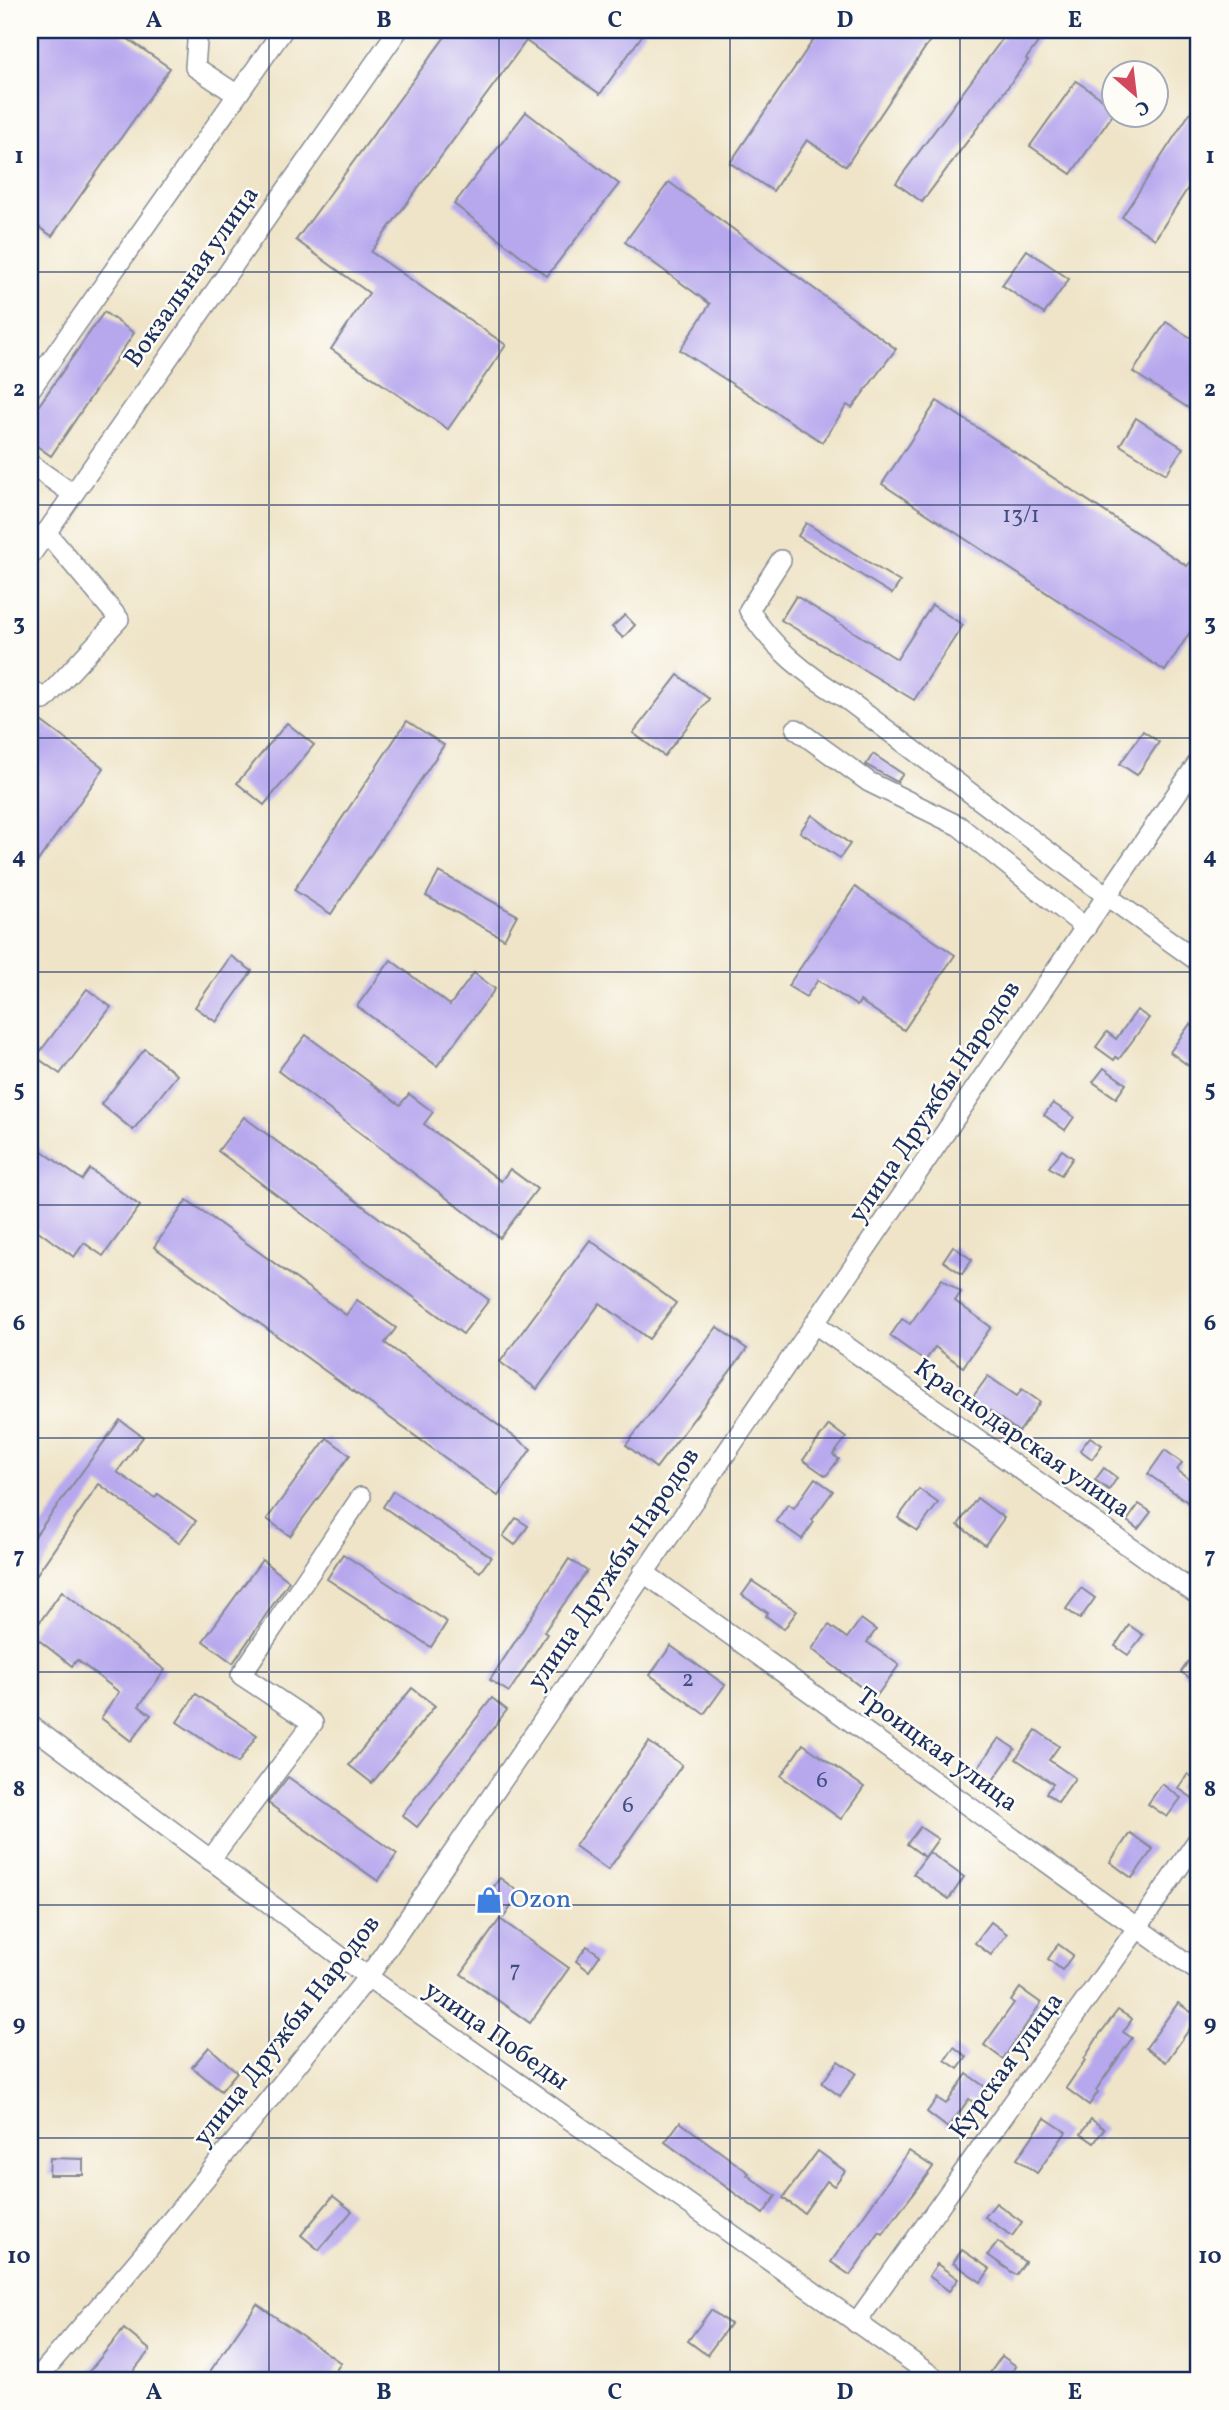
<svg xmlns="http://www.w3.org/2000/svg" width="1229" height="2410" font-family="Vollkorn,serif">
	<rect width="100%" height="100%" fill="#fdfcf7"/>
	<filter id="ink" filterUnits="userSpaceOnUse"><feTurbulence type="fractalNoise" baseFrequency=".0143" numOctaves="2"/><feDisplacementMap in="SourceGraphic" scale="14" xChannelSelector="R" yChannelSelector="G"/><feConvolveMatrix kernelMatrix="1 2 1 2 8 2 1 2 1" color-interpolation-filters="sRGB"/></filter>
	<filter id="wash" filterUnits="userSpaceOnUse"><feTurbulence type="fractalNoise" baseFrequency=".00686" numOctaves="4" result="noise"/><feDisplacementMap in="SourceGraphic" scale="28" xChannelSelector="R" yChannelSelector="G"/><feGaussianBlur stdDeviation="1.57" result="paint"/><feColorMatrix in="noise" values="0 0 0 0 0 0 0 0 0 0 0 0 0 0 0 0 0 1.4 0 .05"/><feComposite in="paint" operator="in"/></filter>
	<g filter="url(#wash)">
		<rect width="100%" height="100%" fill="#efe4c8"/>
		<g id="blocks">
			<g fill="#b7a8ee">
				<path d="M30 30H115L170 68 52 236 30 221Z"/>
				<path d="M450 30H646L600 94 526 41 371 252 506 345 448 429 331 349 369 293 296 240Z"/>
				<path d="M820 30H937L846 166 807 140 773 191 730 163Z"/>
				<path d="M1009 30H1047L1026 59 1028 60 922 202 896 183Z"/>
				<path d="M1076 81 1114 107V113L1071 174 1030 146Z"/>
				<path d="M1199 99V171L1155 239 1122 217Z"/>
				<path d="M526 112 619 184 547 276 454 204Z"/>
				<path d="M669 182 896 349 852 408 847 405 822 442 680 350 710 304 625 242Z"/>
				<path d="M1027 250 1069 279 1044 314 1002 285Z"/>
				<path d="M104 312 134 333 51 456 30 441V418Z"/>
				<path d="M1166 322 1199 343V415L1133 372Z"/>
				<path d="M937 401 1187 566 1199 548V618L1165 671 882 484Z"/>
				<path d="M1136 418 1183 448 1166 474 1120 445Z"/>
				<path d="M806 523 900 582 892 594 798 536Z"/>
				<path d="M796 596 897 659 932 605 963 625 914 700 781 620Z"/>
				<path d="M625 615 635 625 623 638 612 627Z"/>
				<path d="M678 675 709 699 664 756 633 733Z"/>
				<path d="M30 713 104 768 30 872Z"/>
				<path d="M407 721 444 745 331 914 294 890Z"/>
				<path d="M287 723 314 745 264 805 237 783Z"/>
				<path d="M1143 731 1159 742 1137 775 1120 764Z"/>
				<path d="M873 754 903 774 897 782 866 765Z"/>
				<path d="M812 815 850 844 840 858 800 832Z"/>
				<path d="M439 872 517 915 504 939 426 896Z"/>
				<path d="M855 887 955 955 904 1030 860 1001 857 1006 818 980 806 997 788 986Z"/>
				<path d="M231 956 252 971 216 1022 195 1007Z"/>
				<path d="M391 960 450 1005 474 973 495 989 437 1066 357 1006Z"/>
				<path d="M87 989 111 1007 60 1074 36 1057Z"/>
				<path d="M1137 1010 1149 1018 1119 1059 1116 1057 1114 1060 1096 1047 1107 1032 1116 1039Z"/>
				<path d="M1190 1024 1199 1031V1051L1189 1066 1170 1052Z"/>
				<path d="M306 1035 400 1105 409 1094 433 1112 424 1124 501 1181 510 1169 537 1189 500 1238 278 1071Z"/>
				<path d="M145 1049 177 1075 133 1130 101 1104Z"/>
				<path d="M1104 1068 1126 1084 1116 1098 1093 1082Z"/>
				<path d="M1053 1103 1074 1117 1065 1130 1044 1115Z"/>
				<path d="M244 1117 489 1300 463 1334 218 1151Z"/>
				<path d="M30 1142 82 1180 90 1169 140 1206 103 1256 84 1243 74 1257 30 1225Z"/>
				<path d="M1062 1150 1073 1158 1061 1175 1049 1167Z"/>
				<path d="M187 1200 346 1315 357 1300 396 1328 385 1343 531 1449 498 1496 154 1247Z"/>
				<path d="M590 1240 676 1303 649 1339 600 1303 537 1389 500 1362Z"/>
				<path d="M953 1246 972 1260 962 1274 943 1261Z"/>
				<path d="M942 1279 961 1292 955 1301 991 1327 963 1367 935 1347 925 1361 890 1336 902 1319 910 1324Z"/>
				<path d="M717 1327 747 1349 656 1468 626 1445Z"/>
				<path d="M988 1376 1017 1396 1022 1389 1040 1402 1019 1432 990 1411 985 1418 967 1405Z"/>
				<path d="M120 1420 143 1437 117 1472 155 1498 158 1494 196 1521 179 1543 99 1484 30 1584V1543Z"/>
				<path d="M829 1425 846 1438 833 1455 839 1459 826 1476 803 1460Z"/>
				<path d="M1090 1437 1102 1445 1092 1459 1080 1450Z"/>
				<path d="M327 1438 350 1455 290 1536 267 1519Z"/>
				<path d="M1165 1450 1182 1463 1177 1470 1199 1486V1510L1148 1474Z"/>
				<path d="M1104 1468 1117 1478 1109 1490 1095 1480Z"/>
				<path d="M815 1478 833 1491 812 1520 814 1522 802 1539 776 1521 788 1504 794 1508Z"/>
				<path d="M919 1489 938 1503 918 1531 898 1518Z"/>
				<path d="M393 1491 491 1557 480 1572 383 1507Z"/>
				<path d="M977 1498 1004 1518 985 1545 958 1525Z"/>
				<path d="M1139 1504 1151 1512 1138 1529 1127 1521Z"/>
				<path d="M516 1518 528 1526 515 1545 503 1536Z"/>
				<path d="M343 1554 447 1622 431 1647 327 1579Z"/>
				<path d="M569 1559 587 1571 544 1632 547 1634 509 1692 490 1680Z"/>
				<path d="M262 1560 289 1581 233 1663 203 1641Z"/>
				<path d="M752 1581 797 1611 784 1629 766 1616 768 1613 742 1595Z"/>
				<path d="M1081 1588 1095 1598 1080 1619 1066 1609Z"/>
				<path d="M62 1591 165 1670 139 1706 151 1715 131 1741 101 1718 119 1692 77 1660 72 1666 31 1634Z"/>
				<path d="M861 1619 876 1630 867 1642 899 1665 875 1698 812 1649 829 1625 847 1638Z"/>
				<path d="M1129 1625 1143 1635 1128 1655 1115 1646Z"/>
				<path d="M671 1646 725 1685 704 1714 650 1675Z"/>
				<path d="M1199 1646V1673L1194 1681 1181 1672Z"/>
				<path d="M412 1688 435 1706 372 1783 349 1765Z"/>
				<path d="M196 1694 257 1735 238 1763 177 1722Z"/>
				<path d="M492 1698 507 1710 417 1827 402 1815Z"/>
				<path d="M1036 1730 1059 1746 1049 1760 1075 1778 1058 1802 1046 1793 1053 1784 1016 1759Z"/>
				<path d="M999 1738 1015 1749 993 1780 977 1769Z"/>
				<path d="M649 1742 682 1765 608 1870 575 1846Z"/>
				<path d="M803 1744 864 1787 841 1819 781 1776Z"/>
				<path d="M1188 1774 1199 1782V1792L1194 1799 1178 1788Z"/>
				<path d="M288 1777 397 1854 378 1881 268 1803Z"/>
				<path d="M1162 1784 1181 1798 1167 1817 1148 1804Z"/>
				<path d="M920 1827 938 1839 925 1857 907 1844Z"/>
				<path d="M1130 1833 1153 1849 1132 1878 1110 1862Z"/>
				<path d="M929 1852 964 1877 949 1899 913 1874Z"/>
				<path d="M500 1878 520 1893 504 1917 483 1902Z"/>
				<path d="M500 1919 569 1968 530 2023 461 1974Z"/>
				<path d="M991 1922 1007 1934 991 1955 975 1943Z"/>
				<path d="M1058 1944 1073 1955 1062 1970 1048 1959Z"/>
				<path d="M587 1946 600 1955 589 1971 576 1961Z"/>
				<path d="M1020 1988 1041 2003 1003 2059 984 2045 1014 2003 1011 2001Z"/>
				<path d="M1178 2003 1198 2017 1166 2062 1146 2048Z"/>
				<path d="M1118 2010 1132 2019 1123 2032 1132 2038 1096 2090 1098 2092 1089 2105 1066 2088 1085 2060 1084 2059 1099 2035Z"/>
				<path d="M209 2047 237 2072 221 2091 192 2067Z"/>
				<path d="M954 2047 967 2057 958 2069 945 2060Z"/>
				<path d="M838 2061 856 2073 840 2096 822 2083Z"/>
				<path d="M967 2074 988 2089 977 2105 969 2099 948 2128 927 2112 937 2098 946 2104Z"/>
				<path d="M1045 2118 1066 2132 1037 2173 1017 2159Z"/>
				<path d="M1091 2119 1104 2129 1094 2143 1081 2134Z"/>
				<path d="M680 2122 749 2173 747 2175 776 2196 763 2214 665 2142Z"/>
				<path d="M818 2151 845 2171 834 2186 827 2181 804 2213 783 2198Z"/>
				<path d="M909 2151 933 2167 883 2234 880 2232 850 2275 831 2262Z"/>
				<path d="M50 2158 83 2159V2175H49Z"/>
				<path d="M333 2196 352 2211 319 2250 301 2235Z"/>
				<path d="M996 2203 1022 2222 1012 2236 985 2217Z"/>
				<path d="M998 2242 1025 2262 1016 2275 988 2255Z"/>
				<path d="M962 2250 990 2269 981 2282 953 2263Z"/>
				<path d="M937 2264 958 2279 949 2291 929 2276Z"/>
				<path d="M257 2304 341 2363 329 2380H204Z"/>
				<path d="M711 2310 730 2324 707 2355 688 2341Z"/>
				<path d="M124 2329 150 2350 126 2380H82Z"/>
				<path d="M1002 2356 1016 2366 1006 2380H985Z"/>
			</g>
		</g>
	</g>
	<g filter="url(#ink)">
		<use href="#blocks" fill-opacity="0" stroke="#858a93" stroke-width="2"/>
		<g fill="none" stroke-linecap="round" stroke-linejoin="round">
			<defs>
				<g id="minor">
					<path d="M198 30 195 67 236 94"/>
					<path d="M30 390 283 30"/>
					<path d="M30 464 73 494"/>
					<path d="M30 556 398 30"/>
					<path d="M781 560 749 610C773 649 807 675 846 699L1107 896 1199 962"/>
					<path d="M30 688 44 700 119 619 46 532"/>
					<path d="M796 729 869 782 959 826 1086 928"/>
					<path d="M815 1324 1199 1596"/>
					<path d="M643 1572 1199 1972"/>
					<path d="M30 1725 368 1977 938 2380"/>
					<path d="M210 1860 313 1723 241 1675 361 1497"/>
					<path d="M856 2323 1138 1927 1199 1838"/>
					<path d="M36 2380 148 2249 368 1977 1199 761"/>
				</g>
			</defs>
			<use href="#minor" stroke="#858a93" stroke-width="22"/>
			<use href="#minor" stroke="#fff" stroke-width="19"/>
		</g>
	</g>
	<path fill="none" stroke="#1b2f5e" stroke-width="2" stroke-opacity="0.55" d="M269 30V2380M499 30V2380M730 30V2380M960 30V2380M30 272H1199M30 505H1199M30 738H1199M30 972H1199M30 1205H1199M30 1438H1199M30 1672H1199M30 1905H1199M30 2138H1199"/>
	<defs>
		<symbol id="shop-bare" viewBox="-9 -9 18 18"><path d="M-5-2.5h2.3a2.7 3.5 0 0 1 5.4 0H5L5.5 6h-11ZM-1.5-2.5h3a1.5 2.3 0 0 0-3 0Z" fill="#3f7fe0" stroke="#fdfcf7" stroke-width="2.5" paint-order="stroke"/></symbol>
	</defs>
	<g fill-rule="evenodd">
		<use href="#shop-bare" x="470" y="1881" width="38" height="38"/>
	</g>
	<g text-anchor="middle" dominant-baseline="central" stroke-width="5" stroke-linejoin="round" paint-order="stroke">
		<g font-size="23" fill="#424d82">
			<text x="1021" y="516">13/1</text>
			<text x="688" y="1680">2</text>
			<text x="822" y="1781">6</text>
			<text x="628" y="1806">6</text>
			<text x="515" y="1971">7</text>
		</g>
		<g font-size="26" fill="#1b2f5e" stroke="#fdfcf7">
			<text transform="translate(192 277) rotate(-55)">Вокзальная улица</text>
			<text transform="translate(935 1102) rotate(-56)">улица Дружбы Народов</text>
			<text transform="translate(1022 1439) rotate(35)">Краснодарская улица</text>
			<text transform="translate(614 1569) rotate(-56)">улица Дружбы Народов</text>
			<text transform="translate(937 1750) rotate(36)">Троицкая улица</text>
			<text transform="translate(287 2031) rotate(-52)">улица Дружбы Народов</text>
			<text transform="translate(496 2036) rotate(35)">улица Победы</text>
			<text transform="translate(1007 2066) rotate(-54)">Курская улица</text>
		</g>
		<g font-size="26" fill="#366cbe" stroke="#fdfcf7" text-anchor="start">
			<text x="510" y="1900">Ozon</text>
		</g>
	</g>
	<rect width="1229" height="2410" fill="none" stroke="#fdfcf7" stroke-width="77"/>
	<g transform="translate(1135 94) rotate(152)"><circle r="33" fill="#fdfcf7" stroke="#a3aaba" stroke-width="2"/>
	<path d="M0-5L12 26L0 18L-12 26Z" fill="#d1495b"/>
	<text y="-10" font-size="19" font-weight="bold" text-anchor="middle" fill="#1b2f5e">С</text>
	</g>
	<rect x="38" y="38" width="1152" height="2334" fill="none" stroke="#1b2f5e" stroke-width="2.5"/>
	<g font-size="23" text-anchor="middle" font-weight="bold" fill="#1b2f5e">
		<text x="154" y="27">A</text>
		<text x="384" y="27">B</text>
		<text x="615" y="27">C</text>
		<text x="845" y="27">D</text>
		<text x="1075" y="27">E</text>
		<text x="19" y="163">1</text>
		<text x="1210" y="163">1</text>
		<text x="19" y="396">2</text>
		<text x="1210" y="396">2</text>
		<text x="19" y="630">3</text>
		<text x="1210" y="630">3</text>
		<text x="19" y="863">4</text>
		<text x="1210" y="863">4</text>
		<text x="19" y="1096">5</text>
		<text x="1210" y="1096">5</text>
		<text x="19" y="1330">6</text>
		<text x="1210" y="1330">6</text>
		<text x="19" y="1563">7</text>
		<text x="1210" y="1563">7</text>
		<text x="19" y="1796">8</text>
		<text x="1210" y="1796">8</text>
		<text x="19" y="2030">9</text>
		<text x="1210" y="2030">9</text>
		<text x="19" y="2263">10</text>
		<text x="1210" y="2263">10</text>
		<text x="154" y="2399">A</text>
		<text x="384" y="2399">B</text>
		<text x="615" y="2399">C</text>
		<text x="845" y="2399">D</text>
		<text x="1075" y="2399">E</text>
	</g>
</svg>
